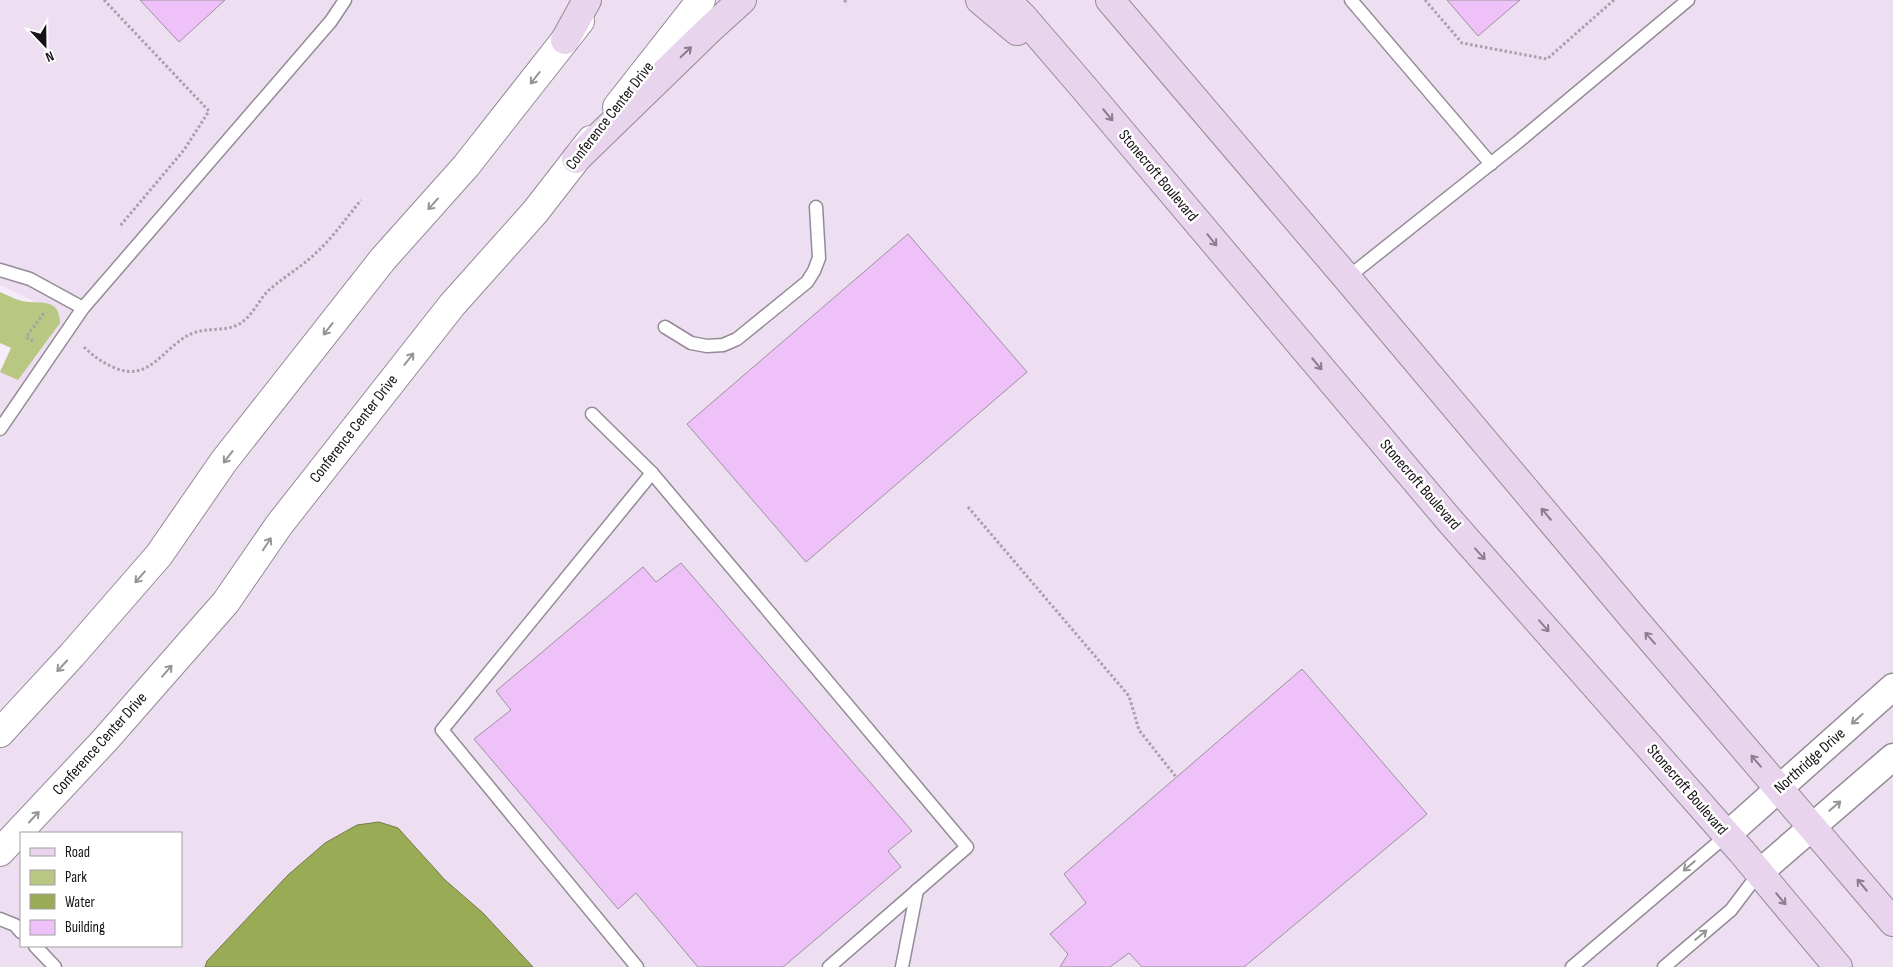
<svg xmlns="http://www.w3.org/2000/svg" width="1893" height="967" font-family="'Sofia Sans Condensed',sans-serif">
	<rect width="100%" height="100%" fill="#f7edfa"/>
	<path fill="#eddef1" fill-rule="evenodd" d="M0 0H1893V967H0V368L18 380 59 313 0 285ZM21 833H181V946H21Z"/>
	<path fill="#b8c782" d="M0 292C7 295 15 299 22 301 40 305 59 296 60 323L18 380 0 372 11 348 0 343Z"/>
	<path fill="#9aab56" stroke="#727d43" d="M379 822 398 828 445 880 483 913 533 967H205L207 961 288 875 325 843 357 825Z"/>
	<g fill="#eec1f9" stroke="#9b929d">
		<path d="M140 0H225L179 42Z"/>
		<path d="M1447 0H1520L1478 36Z"/>
		<path d="M908 234 1027 372 806 562 687 424Z"/>
		<path d="M681 563 912 831 888 851 901 867 783 967H698L636 893 618 909 474 739 511 710 496 691 643 567 656 582Z"/>
		<path d="M1302 669 1427 814 1244 967H1142L1129 953 1110 967H1060L1068 954 1050 934 1086 903 1064 874Z"/>
	</g>
	<g fill="none" stroke-linecap="round" stroke-linejoin="round">
		<defs>
			<g id="service">
				<path d="M1351 0 1491 164"/>
				<path d="M0 270 30 279 83 308"/>
				<path d="M1347 278 1518 142 1688 0"/>
				<path d="M665 327 691 343 707 346 723 345 737 339 807 282 814 271 819 258 816 207"/>
				<path d="M592 414 652 473"/>
				<path d="M0 429 83 308 331 21 345 0"/>
				<path d="M0 919 15 925 21 932"/>
				<path d="M35 946 55 967"/>
				<path d="M637 967 442 730 652 473 967 847 829 967"/>
				<path d="M902 967 917 890"/>
				<path d="M1572 967 1727 835"/>
				<path d="M1664 967 1731 910 1759 873"/>
			</g>
			<g id="minor">
				<path d="M1727 835 1893 687"/>
				<path d="M1759 873 1893 757"/>
			</g>
			<g id="tertiary">
				<path d="M617 107 701 0"/>
				<path d="M0 733 72 655 159 555 224 461 383 259 466 166 580 21"/>
				<path d="M0 852 105 740 226 602 279 525 452 305 535 212 591 140"/>
			</g>
			<g id="secondary">
				<path d="M980 0 1017 31"/>
				<path d="M1006 0 1023 17 1085 89 1450 521 1742 852 1838 967"/>
				<path d="M1110 0 1347 278 1639 625 1893 922"/>
				<path d="M565 40 587 0"/>
				<path d="M576 159 710 29 742 0"/>
			</g>
		</defs>
		<use href="#service" stroke="#948b96" stroke-width="15"/>
		<use href="#minor" stroke="#948b96" stroke-width="29"/>
		<use href="#tertiary" stroke="#948b96" stroke-width="30"/>
		<use href="#secondary" stroke="#948b96" stroke-width="30"/>
		<g stroke="#a79fa9" stroke-width="3" stroke-dasharray="2.5 2.5" stroke-linecap="butt">
			<path d="M104 0 209 111 184 150 120 226"/>
			<path d="M845 0 846 5"/>
			<path d="M1425 0 1462 43 1547 59 1614 0"/>
			<path d="M33 341 26 337 44 313"/>
			<path d="M84 347C93 356 103 363 115 368 151 383 164 345 193 333 206 328 222 331 235 326 250 320 256 305 266 293 278 281 295 271 308 260 329 243 344 221 361 200"/>
			<path d="M968 507 1129 696 1139 730 1176 777"/>
		</g>
		<use href="#service" stroke="#fff" stroke-width="12"/>
		<use href="#minor" stroke="#fff" stroke-width="26"/>
		<use href="#tertiary" stroke="#fff" stroke-width="28"/>
		<use href="#secondary" stroke="#e8d4ec" stroke-width="28"/>
	</g>
	<defs><path id="oneway-shaft" d="M-6 0H5M1.5-3L5.5 0L1.5 3" fill="none" stroke-width="1.6" stroke-linecap="round" stroke-linejoin="round" transform="scale(1.25)"/></defs>
	<g stroke="#8a7d8c">
		<use href="#oneway-shaft" transform="translate(686 52) rotate(-44)"/>
		<use href="#oneway-shaft" transform="translate(1108 115) rotate(50)"/>
		<use href="#oneway-shaft" transform="translate(1212 240) rotate(51)"/>
		<use href="#oneway-shaft" transform="translate(1317 364) rotate(50)"/>
		<use href="#oneway-shaft" transform="translate(1546 514) rotate(-130)"/>
		<use href="#oneway-shaft" transform="translate(1480 554) rotate(48)"/>
		<use href="#oneway-shaft" transform="translate(1544 626) rotate(49)"/>
		<use href="#oneway-shaft" transform="translate(1650 638) rotate(-131)"/>
		<use href="#oneway-shaft" transform="translate(1756 761) rotate(-131)"/>
		<use href="#oneway-shaft" transform="translate(1862 885) rotate(-130)"/>
		<use href="#oneway-shaft" transform="translate(1781 899) rotate(50)"/>
	</g>
	<g stroke="#969496">
		<use href="#oneway-shaft" transform="translate(535 78) rotate(128)"/>
		<use href="#oneway-shaft" transform="translate(433 204) rotate(132)"/>
		<use href="#oneway-shaft" transform="translate(328 329) rotate(128)"/>
		<use href="#oneway-shaft" transform="translate(409 359) rotate(-52)"/>
		<use href="#oneway-shaft" transform="translate(228 457) rotate(128)"/>
		<use href="#oneway-shaft" transform="translate(267 544) rotate(-57)"/>
		<use href="#oneway-shaft" transform="translate(140 577) rotate(131)"/>
		<use href="#oneway-shaft" transform="translate(62 666) rotate(133)"/>
		<use href="#oneway-shaft" transform="translate(167 671) rotate(-49)"/>
		<use href="#oneway-shaft" transform="translate(1857 719) rotate(138)"/>
		<use href="#oneway-shaft" transform="translate(1835 806) rotate(-40)"/>
		<use href="#oneway-shaft" transform="translate(34 817) rotate(-47)"/>
		<use href="#oneway-shaft" transform="translate(1689 866) rotate(140)"/>
		<use href="#oneway-shaft" transform="translate(1701 935) rotate(-40)"/>
	</g>
	<g text-anchor="middle" dominant-baseline="central" stroke-width="5" stroke-linejoin="round" paint-order="stroke">
		<g font-size="16" fill="#161216" stroke="#fff">
			<text transform="translate(610 116) rotate(-52)">Conference Center Drive</text>
			<text transform="translate(1158 176) rotate(50)">Stonecroft Boulevard</text>
			<text transform="translate(354 429) rotate(-52)">Conference Center Drive</text>
			<text transform="translate(1420 485) rotate(49)">Stonecroft Boulevard</text>
			<text transform="translate(100 744) rotate(-48)">Conference Center Drive</text>
			<text transform="translate(1810 761) rotate(-42)">Northridge Drive</text>
			<text transform="translate(1687 790) rotate(49)">Stonecroft Boulevard</text>
		</g>
	</g>
	<rect x="20" y="832" width="162" height="115" fill="#ffffff" stroke="#a2a0a2"/>
	<rect x="30" y="848" width="25" height="8" fill="#e8d4ec" stroke="#a2a0a2"/>
	<text x="65" y="857" font-size="15" fill="#161216">Road</text>
	<rect x="30" y="870" width="25" height="15" fill="#b8c782" stroke="#a2a0a2"/>
	<text x="65" y="882" font-size="15" fill="#161216">Park</text>
	<rect x="30" y="894" width="25" height="15" fill="#9aab56" stroke="#a2a0a2"/>
	<text x="65" y="907" font-size="15" fill="#161216">Water</text>
	<rect x="30" y="920" width="25" height="15" fill="#eec1f9" stroke="#a2a0a2"/>
	<text x="65" y="932" font-size="15" fill="#161216">Building</text>
	<g transform="translate(45 45) rotate(158)" stroke="#ffffff" stroke-width="4" paint-order="stroke">
	<path d="M0-4L9 19L0 12L-9 19Z" fill="#161216"/>
	<text y="-8" font-size="14" font-weight="bold" text-anchor="middle" fill="#161216">N</text>
	</g>
</svg>
